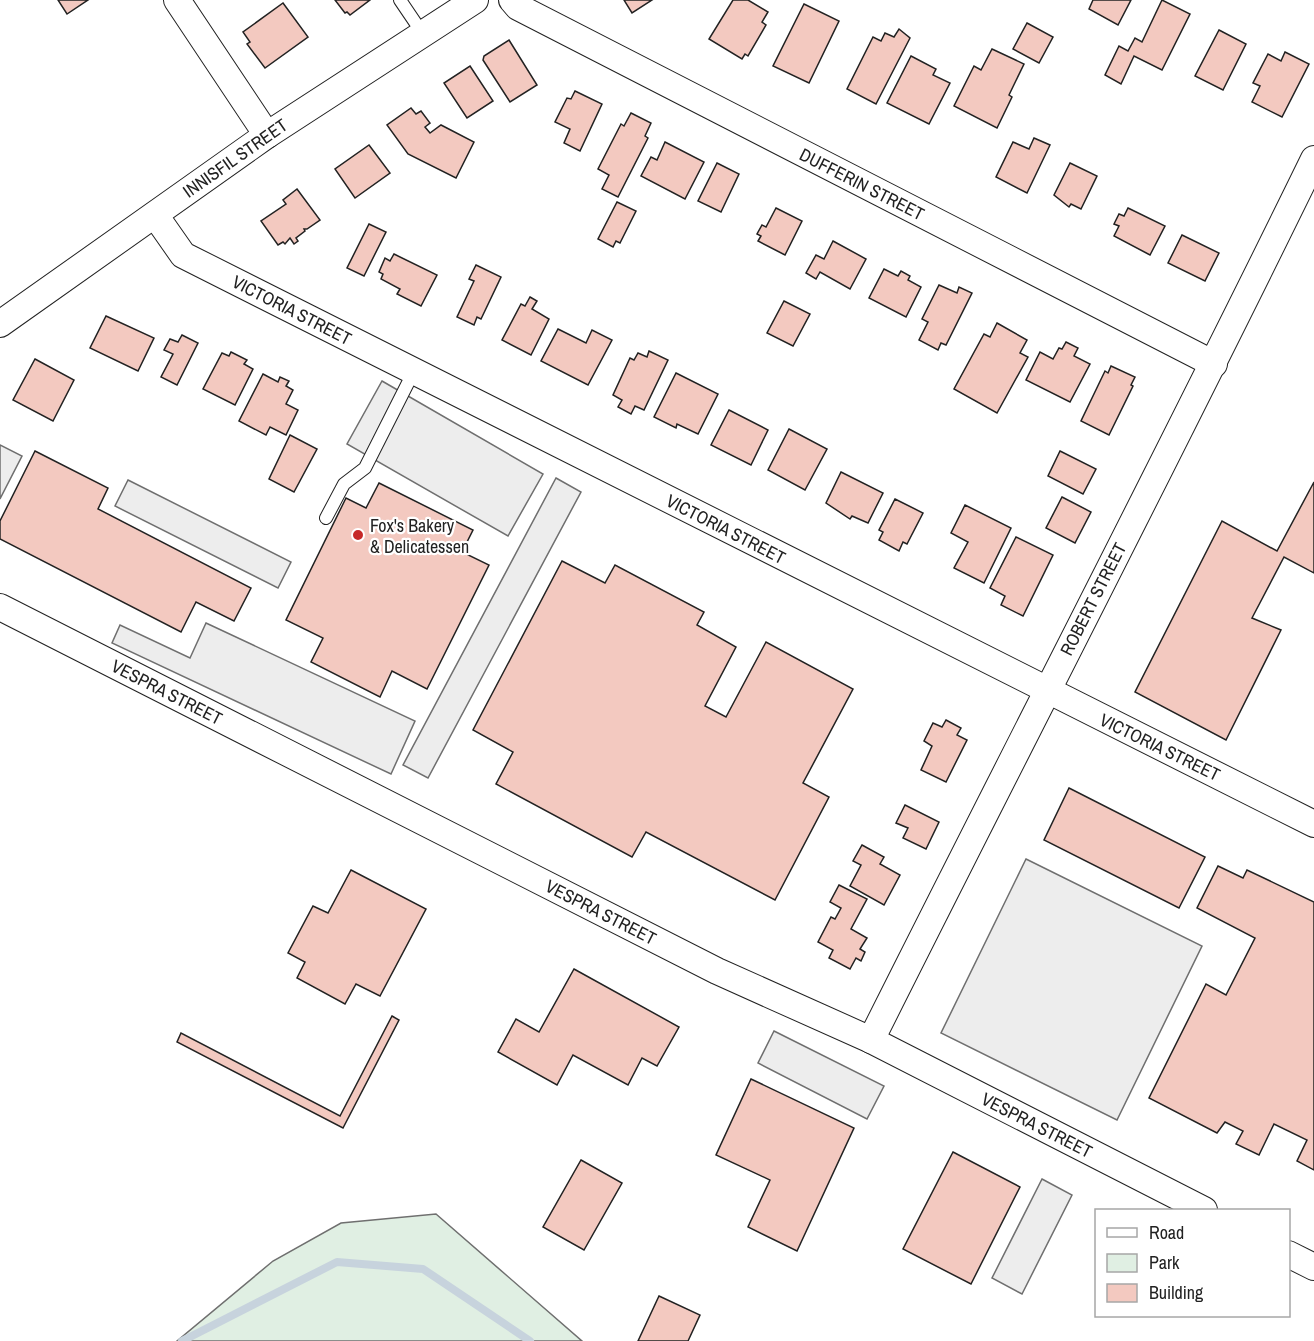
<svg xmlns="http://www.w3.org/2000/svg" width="1314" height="1341" font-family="'Archivo Narrow',sans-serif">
	<rect width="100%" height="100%" fill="#fff"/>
	<path fill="#e0efe3" stroke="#6f6f6f" stroke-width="1.5" d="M436 1214 582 1341H177L273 1261 341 1223Z"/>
	<g fill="#ededed" stroke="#6f6f6f" stroke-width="1.5">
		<path d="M382 381 543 474 508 536 347 444Z"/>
		<path d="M0 445 22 456 0 499Z"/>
		<path d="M556 478 581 492 428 778 403 765Z"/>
		<path d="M128 480 291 562 278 588 115 506Z"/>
		<path d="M206 623 415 721 391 774 112 643 120 625 190 658Z"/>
		<path d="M1026 859 1202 946 1117 1120 941 1033Z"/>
		<path d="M774 1031 884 1086 867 1119 758 1063Z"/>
		<path d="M1042 1179 1072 1195 1022 1294 992 1278Z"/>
	</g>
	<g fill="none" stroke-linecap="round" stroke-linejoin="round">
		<path stroke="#c7d3dd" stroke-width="8" d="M182 1341 337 1262 423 1269 530 1341"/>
	</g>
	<g fill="#f3c9c0" stroke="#222" stroke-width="1.5">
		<path d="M58 0H88L67 14Z"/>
		<path d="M335 0H370L350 15 347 12 345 13Z"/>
		<path d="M624 0H652L632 13Z"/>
		<path d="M733 0H748L768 12 762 22 766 25 748 56 745 54 742 59 709 39Z"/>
		<path d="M1093 0H1131L1118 25 1089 9Z"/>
		<path d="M1162 0 1190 14 1162 70 1134 56 1121 84 1105 75 1119 46 1128 51 1135 38 1142 42Z"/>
		<path d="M283 3 308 37 265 68 247 44 250 42 243 32Z"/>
		<path d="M804 4 839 21 809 83 773 66Z"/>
		<path d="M1027 23 1053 37 1039 63 1013 49Z"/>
		<path d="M899 29 910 38 876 104 847 89 873 37 881 41 885 33 894 37Z"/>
		<path d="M1219 30 1246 44 1223 90 1195 76Z"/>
		<path d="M509 40 537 85 510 102 483 60 484 56Z"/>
		<path d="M992 49 1024 64 1009 95 1012 97 997 128 954 106 974 66 981 70Z"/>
		<path d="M1285 52 1309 64 1282 117 1252 102 1260 86 1253 83 1268 54 1281 61Z"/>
		<path d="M911 56 936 69 933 75 950 83 929 124 887 103Z"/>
		<path d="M470 66 493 101 467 118 444 83Z"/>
		<path d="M575 91 602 104 580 151 564 143 570 129 555 122 567 98 571 99Z"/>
		<path d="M411 108 416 114 421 111 430 123 425 127 430 133 441 125 474 142 456 178 408 154 387 125Z"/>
		<path d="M631 113 651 123 645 136 648 138 618 197 602 189 609 175 598 169 621 124 624 126Z"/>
		<path d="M1034 138 1050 145 1027 193 996 177 1013 142 1029 149Z"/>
		<path d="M665 142 704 162 685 199 641 176 651 157 657 160Z"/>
		<path d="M369 145 390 173 355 198 335 169Z"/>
		<path d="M717 163 739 174 721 212 698 201Z"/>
		<path d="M1070 163 1097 176 1081 209 1071 204 1069 207 1054 195Z"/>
		<path d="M297 189 320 220 307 229H304L305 231 296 238 298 241 294 244 290 238 285 244 283 242 278 245 261 221 286 204 283 200Z"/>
		<path d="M617 202 636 211 620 243 616 241 613 247 598 239Z"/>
		<path d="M776 208 802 221 785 255 758 241 761 236 757 234 762 225 766 227Z"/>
		<path d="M1128 208 1165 226 1150 255 1114 236 1119 226 1114 224 1119 214 1124 216Z"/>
		<path d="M369 224 386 232 364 276 347 268Z"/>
		<path d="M1182 235 1219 253 1205 281 1168 263Z"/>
		<path d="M833 241 866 259 850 289 820 272 816 279 806 273 816 255 824 259Z"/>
		<path d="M394 254 437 275 421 306 397 294 400 289 381 279 383 274 379 272 385 258 390 261Z"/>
		<path d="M476 265 501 277 481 319 477 317 474 325 457 317 474 281 469 279Z"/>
		<path d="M884 269 898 276 901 271 910 276 908 280 921 287 906 317 869 298Z"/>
		<path d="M939 285 957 293 959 287 972 293 946 345 941 343 938 350 919 340 928 322 922 319Z"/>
		<path d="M530 297 537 301 532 309 549 319 531 355 502 340 521 304 525 306Z"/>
		<path d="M784 301 810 314 793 346 767 333Z"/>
		<path d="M106 316 154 338 138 371 90 348Z"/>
		<path d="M997 323 1027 340 1020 353 1028 357 997 413 954 389 984 334 990 337Z"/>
		<path d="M558 329 586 343 592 330 612 340 588 385 541 361Z"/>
		<path d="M182 335 198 343 177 385 161 377 173 354 164 350 170 339 178 342Z"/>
		<path d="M1066 342 1078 348 1074 356 1090 364 1070 402 1026 380 1040 352 1053 359 1059 348 1062 349Z"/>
		<path d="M649 351 668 360 644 410 635 406 631 414 618 407 622 400 613 395 630 358 634 360 638 353 647 357Z"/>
		<path d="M231 352 247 360 244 364 253 369 235 405 203 389 222 353 229 356Z"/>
		<path d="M35 359 74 380 53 421 13 400Z"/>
		<path d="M1111 366 1135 377 1131 385 1133 386 1109 435 1081 421 1105 371 1108 373Z"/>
		<path d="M676 373 718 394 698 434 677 424 676 428 654 417Z"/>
		<path d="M263 374 278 382 280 377 289 381 286 386 293 390 286 404 298 410 286 435 270 427 266 435 239 421Z"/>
		<path d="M729 410 768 430 751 465 711 445Z"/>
		<path d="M789 429 827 449 805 490 768 470Z"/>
		<path d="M290 435 317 449 294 492 269 479Z"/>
		<path d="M35 451 108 488 98 509 251 588 234 621 196 602 181 632 0 539V521Z"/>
		<path d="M1060 451 1096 469 1083 494 1048 476Z"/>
		<path d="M841 472 883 493 868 523 852 516 850 519 826 503Z"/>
		<path d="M1314 482V573L1284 557 1252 618 1281 630 1226 740 1135 692 1222 521 1277 551Z"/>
		<path d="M379 483 473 530 462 552 489 565 427 689 392 671 380 697 311 662 323 638 286 620 346 498 366 508Z"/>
		<path d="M1062 497 1091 512 1075 543 1046 528Z"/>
		<path d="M895 499 923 513 907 544 903 542 899 551 879 540 883 532 879 530Z"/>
		<path d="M965 505 1011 528 984 583 954 568 968 542 951 533Z"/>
		<path d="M1016 537 1053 555 1023 616 1001 605 1005 596 990 588Z"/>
		<path d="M562 561 605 583 615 565 704 612 697 625 736 647 705 706 726 717 766 642 853 689 803 783 829 797 775 900 646 832 632 857 496 784 513 752 473 730Z"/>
		<path d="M946 720 961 728 957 735 967 740 946 782 921 770 932 746 924 741 933 723 942 727Z"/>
		<path d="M1069 788 1205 857 1179 908 1044 840Z"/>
		<path d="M905 805 939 822 926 849 903 838 908 828 896 823Z"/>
		<path d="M862 845 884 857 880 864 900 875 884 905 850 886 861 865 853 861Z"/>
		<path d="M1218 866 1243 878 1247 870 1314 902V1170L1297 1161 1307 1140 1274 1124 1259 1155 1236 1144 1243 1131 1225 1122 1217 1133 1149 1098 1206 984 1226 995 1255 938 1197 908Z"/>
		<path d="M351 870 426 909 380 996 356 984 345 1004 297 978 305 962 288 953 313 906 328 913Z"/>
		<path d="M839 885 867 899 851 929 867 938 860 949 865 952 861 961 856 958 850 969 829 958 833 950 818 942 831 917 835 919 841 908 830 902Z"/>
		<path d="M574 969 679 1027 657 1066 642 1058 628 1085 573 1055 557 1085 498 1052 516 1019 539 1032Z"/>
		<path d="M392 1016 399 1020 343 1128 177 1042 181 1033 340 1116Z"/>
		<path d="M751 1079 854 1128 797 1251 748 1227 770 1180 716 1155Z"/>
		<path d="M953 1152 1020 1187 971 1284 903 1249Z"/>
		<path d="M581 1160 622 1183 584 1250 543 1227Z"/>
		<path d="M659 1296 700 1315 688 1341H638Z"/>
	</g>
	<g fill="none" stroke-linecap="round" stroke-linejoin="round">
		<defs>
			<g id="lane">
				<path d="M400 0 423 34"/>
				<path d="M326 518 344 484 365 468 414 371"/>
			</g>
			<g id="street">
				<path d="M177 0 267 135"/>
				<path d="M512 0 518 7 1214 364"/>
				<path d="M155 215 183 255 1314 824"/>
				<path d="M0 324 267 135 475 0"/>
				<path d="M0 607 717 971 871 1040 1204 1210"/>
				<path d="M871 1040C1018 746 1170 454 1314 159"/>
				<path d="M1288 1254 1314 1267"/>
			</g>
		</defs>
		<use href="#lane" stroke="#222" stroke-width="14"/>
		<use href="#street" stroke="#222" stroke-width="28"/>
		<use href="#lane" stroke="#fff" stroke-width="12"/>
		<use href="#street" stroke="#fff" stroke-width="26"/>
	</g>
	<circle fill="#c62828" stroke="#fff" stroke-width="2" cx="358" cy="535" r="6"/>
	<g text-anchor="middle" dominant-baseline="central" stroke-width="4.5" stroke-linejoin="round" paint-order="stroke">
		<g font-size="18" fill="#222" stroke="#fff">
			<text transform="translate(235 158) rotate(-35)">INNISFIL STREET</text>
			<text transform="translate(862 184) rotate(27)">DUFFERIN STREET</text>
			<text transform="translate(292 310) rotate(27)">VICTORIA STREET</text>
			<text transform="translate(726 529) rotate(27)">VICTORIA STREET</text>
			<text transform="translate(1093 599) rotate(-63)">ROBERT STREET</text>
			<text transform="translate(167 692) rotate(27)">VESPRA STREET</text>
			<text transform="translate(1160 747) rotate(26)">VICTORIA STREET</text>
			<text transform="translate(601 912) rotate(27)">VESPRA STREET</text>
			<text transform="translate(1037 1125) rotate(27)">VESPRA STREET</text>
		</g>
		<g font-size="18" fill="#222" stroke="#fff" text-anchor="start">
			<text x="370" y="525">Fox's Bakery<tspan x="370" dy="21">&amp; Delicatessen</tspan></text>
		</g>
	</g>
	<rect x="1095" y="1209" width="195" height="108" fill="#ffffff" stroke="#a7a7a7" stroke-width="1.5"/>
	<rect x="1107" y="1228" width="30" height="9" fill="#ffffff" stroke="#a7a7a7" stroke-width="1.5"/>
	<text x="1149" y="1239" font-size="18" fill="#222222">Road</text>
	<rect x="1107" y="1254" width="30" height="18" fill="#e0efe3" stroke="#a7a7a7" stroke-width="1.5"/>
	<text x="1149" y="1269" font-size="18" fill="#222222">Park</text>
	<rect x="1107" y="1284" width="30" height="18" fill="#f3c9c0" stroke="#a7a7a7" stroke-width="1.5"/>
	<text x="1149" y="1299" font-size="18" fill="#222222">Building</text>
</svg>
